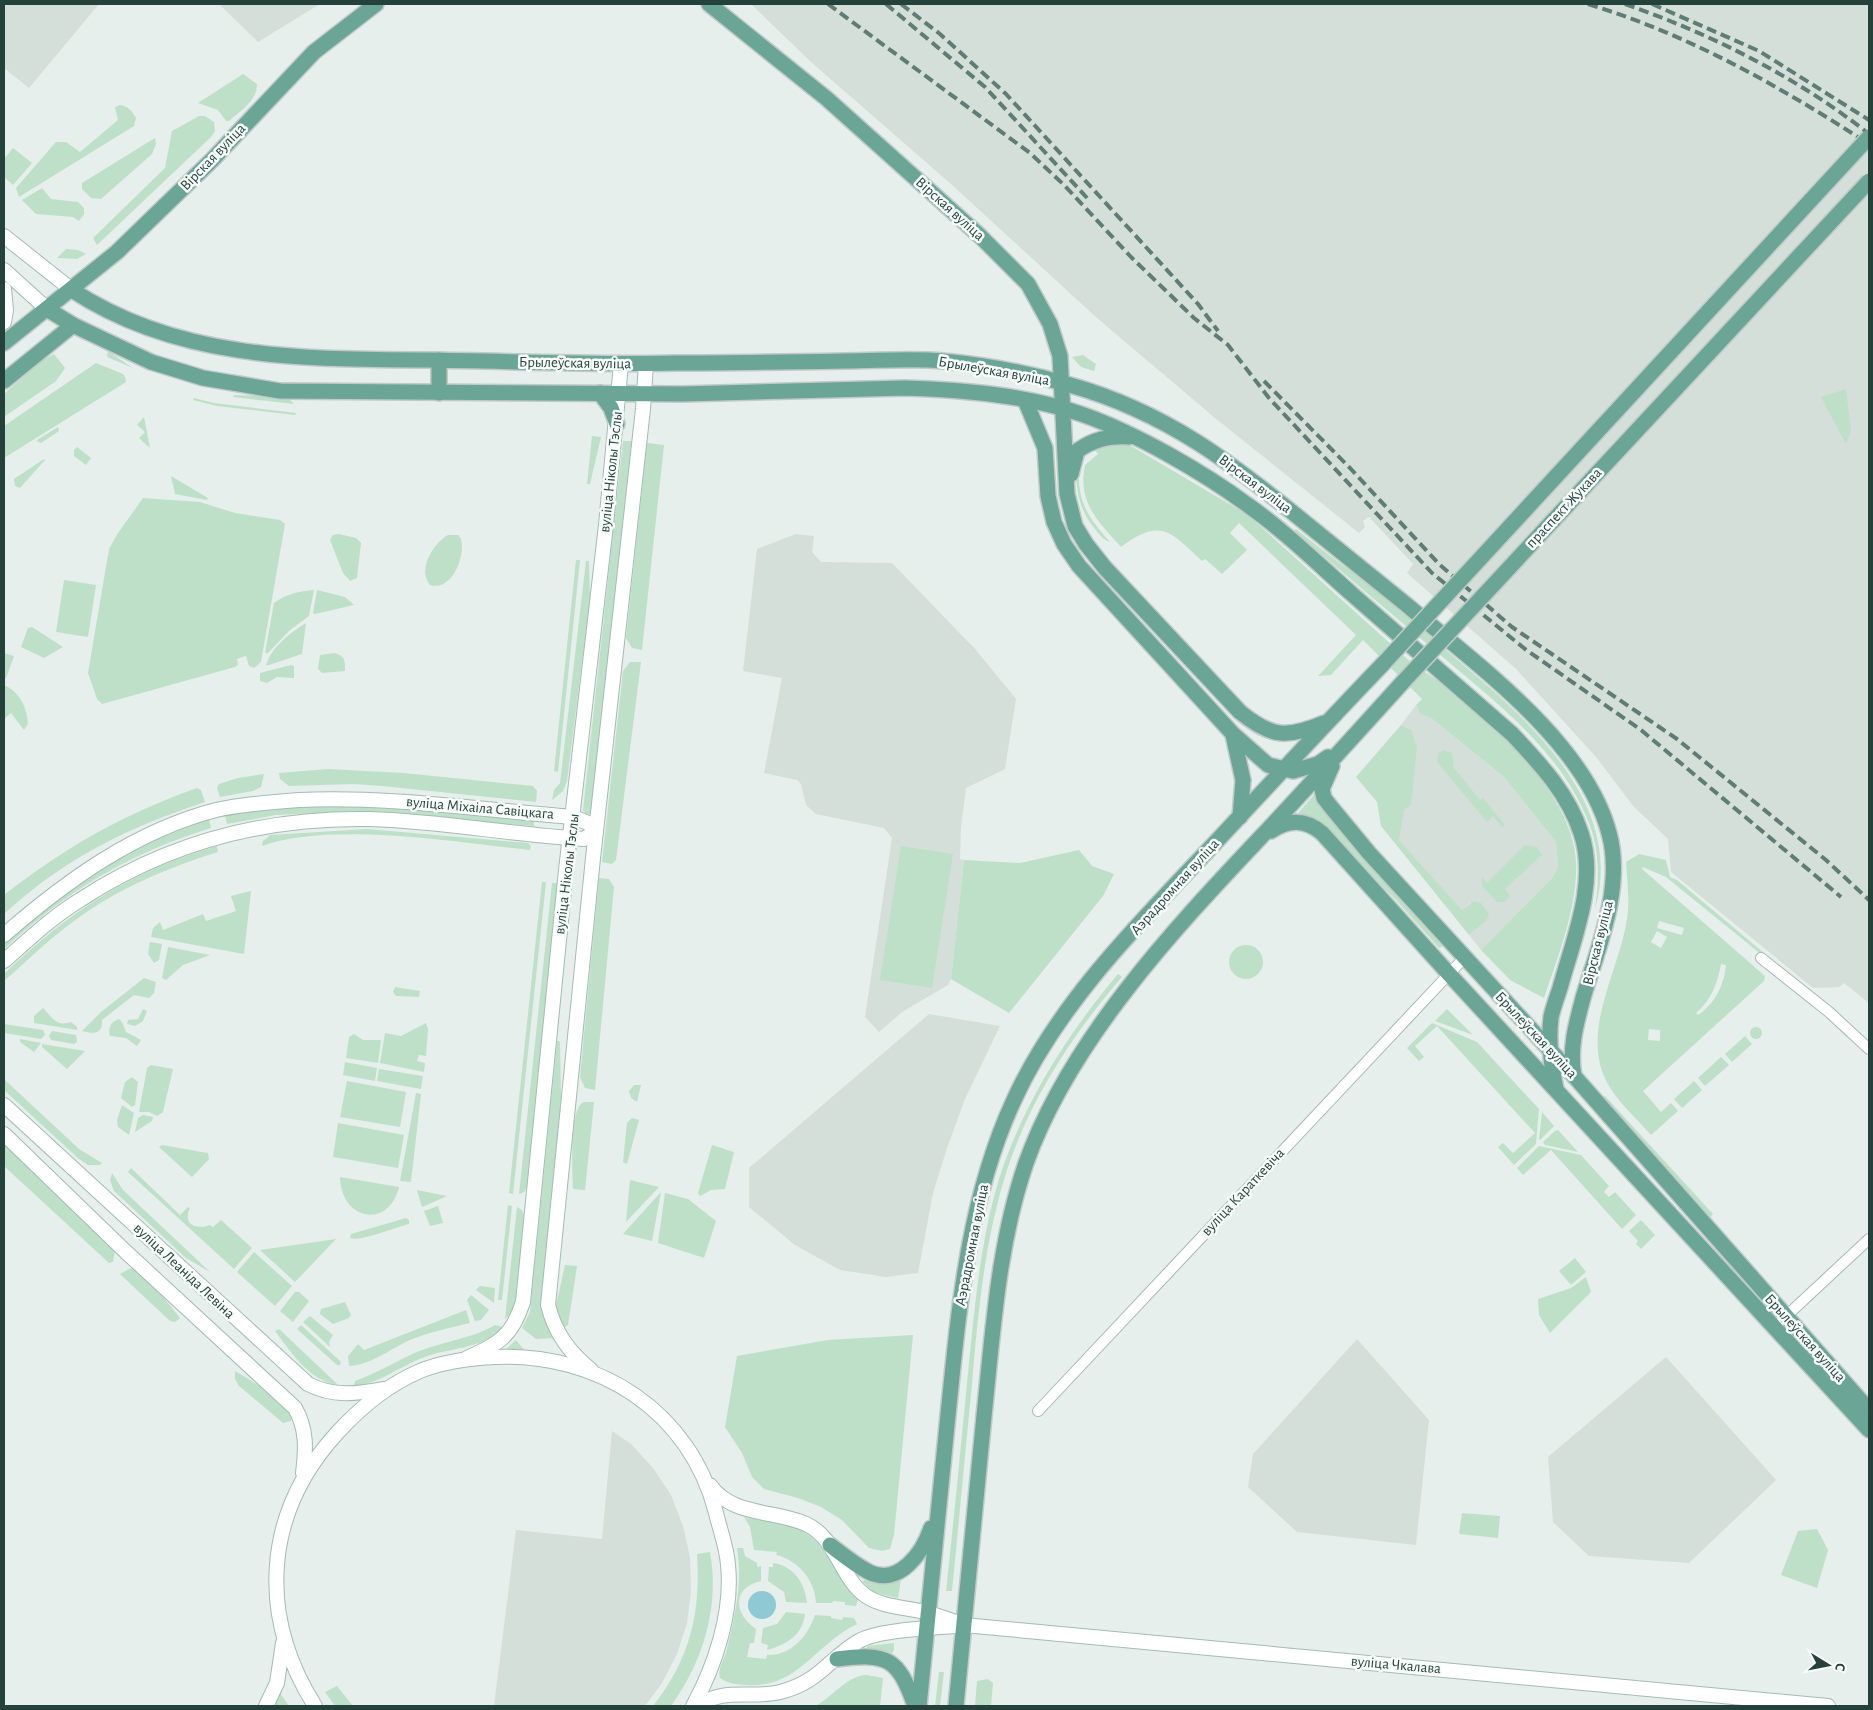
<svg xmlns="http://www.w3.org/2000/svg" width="1873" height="1710" font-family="'Alegreya Sans',sans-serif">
	<rect width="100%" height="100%" fill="#e6efeb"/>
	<g fill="#d4dfda">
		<path d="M4 4H99L29 88 4 68Z"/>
		<path d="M219 4H320L258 42Z"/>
		<path d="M751 4H1869V1003L1844 983 1839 987 1813 988 1671 872 1668 839 1634 807 1596 757 1516 669 1407 573 1413 564 1369 517 1363 521 1365 527 1359 533 1215 418 1097 318 951 184 811 62Z"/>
		<path d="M796 534 814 536 812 552 821 562 892 563 976 650 1016 699 1005 769 966 788 961 827 960 859 964 860 951 979 948 985 902 1012 879 1032 865 1017 892 838 884 828 816 814 806 805 801 784 797 780 764 773 782 678 743 671 757 549Z"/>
		<path d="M1416 705 1420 714 1431 718 1504 777 1556 842 1558 867 1552 878 1481 950 1469 935 1486 921 1470 903 1462 911 1399 840 1411 730 1401 725Z"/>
		<path d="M929 1014 1000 1026 965 1099 947 1148 933 1193 918 1273 886 1277 840 1270 795 1245 749 1207V1168Z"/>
		<path d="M1357 1339 1429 1420 1416 1545 1297 1532 1248 1487 1253 1454Z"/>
		<path d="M1666 1357 1776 1480 1689 1563 1589 1556 1553 1522 1548 1457Z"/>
		<path d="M612 1431 631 1444 653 1468 671 1495 683 1526 690 1557 691 1591 687 1623 677 1654 662 1683 645 1706H494L516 1530 602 1539Z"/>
	</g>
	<g fill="#bfe0c8" fill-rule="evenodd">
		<path d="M243 74 257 84C257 101 240 111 229 121H226L218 110 198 103Z"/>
		<path d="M120 105C128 106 132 111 136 118L134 126 19 197 16 188 56 142H66L80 152 118 120 115 107Z"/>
		<path d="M199 116H205L214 122 215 131 211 137 97 245 93 238 165 168 172 131Z"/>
		<path d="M155 138 156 144 152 154 101 199 91 198 82 189V183Z"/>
		<path d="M13 148 32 163 13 185 4 177V159Z"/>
		<path d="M42 188 51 199 78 202 84 208V214L79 221 73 217 36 214 22 200Z"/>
		<path d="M66 249 78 250 86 254 77 259 57 258Z"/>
		<path d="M108 351 133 368 107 357Z"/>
		<path d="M54 354 65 368 56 381 4 417V394L41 361Z"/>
		<path d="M1083 355 1096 364 1094 371 1081 367 1072 357Z"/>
		<path d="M96 363 123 374 125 377 126 382 4 458V426Z"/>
		<path d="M1846 389 1851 431 1846 444 1821 397Z"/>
		<path d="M234 395 287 397 294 404 233 397Z"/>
		<path d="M194 398 214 403 296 413 295 415 217 406 193 400Z"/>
		<path d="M144 417 150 448 139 438 145 432 137 425Z"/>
		<path d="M58 427 59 431 41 443 38 442 37 440Z"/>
		<path d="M592 436 601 437 590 484H587Z"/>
		<path d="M623 441H632L592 811 587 816 583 810Z"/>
		<path d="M647 443 664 445 642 650 632 648 626 638Z"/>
		<path d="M1101 443H1126L1248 515 1414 665C1473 701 1572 787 1576 861 1578 907 1558 956 1544 998L1510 980 1481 950 1552 878 1558 867 1556 842 1504 777 1431 718 1420 714 1416 705 1422 699 1363 640 1331 675 1318 676 1356 635 1239 523 1230 533 1247 550 1222 574 1205 559 1202 561C1172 533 1161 516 1121 547 1099 522 1077 503 1085 465L1098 454 1093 447Z"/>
		<path d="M77 447 91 458 86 465 74 456V450Z"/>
		<path d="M44 459 45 460 20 488 15 486 14 479Z"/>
		<path d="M1079 467C1077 502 1088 517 1110 542 1103 540 1100 535 1095 529 1080 511 1076 492 1076 469Z"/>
		<path d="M171 476 208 498 207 500 175 494Z"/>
		<path d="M143 498 200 502 235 513 280 520 285 524 261 662 254 668 249 666 246 656 237 659 238 665 235 667 102 704 97 699 88 673 109 549 118 533Z"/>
		<path d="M1296 529C1322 550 1348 569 1375 589 1402 609 1427 634 1453 656 1525 717 1626 802 1595 909 1599 881 1600 853 1590 826 1562 750 1493 700 1433 649 1387 610 1341 571 1294 531Z"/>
		<path d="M339 534 356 538 361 543 357 578 350 581 343 573 330 540 333 535Z"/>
		<path d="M448 535H458L461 539C466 555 452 592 430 585 417 569 433 544 448 535Z"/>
		<path d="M576 560H580L558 772 554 771Z"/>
		<path d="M586 561H589L590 599 567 781 563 791 552 800 554 790 560 783Z"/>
		<path d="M64 580 96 585 88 637 56 632Z"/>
		<path d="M314 590 309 616 290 630 268 653H265L274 603C286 594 300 591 314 590Z"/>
		<path d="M317 590 345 597 354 605 315 614 313 613Z"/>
		<path d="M306 623 302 654 266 666C270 648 291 632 306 623Z"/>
		<path d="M32 627 63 647 44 658 21 647 28 628Z"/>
		<path d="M4 653 14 656 6 678H4Z"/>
		<path d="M334 653C345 656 345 660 345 671L322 673 318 669 320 655Z"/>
		<path d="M630 662H641L616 860 612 864 602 862 623 671Z"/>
		<path d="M291 665 294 666V678L277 677 267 683 260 681V673Z"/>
		<path d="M4 685C20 692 27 708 28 724L24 730 11 713 4 719Z"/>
		<path d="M1401 725 1411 730 1417 747 1411 805 1404 810 1399 840 1462 910 1474 901 1481 903 1489 914 1486 921 1469 935 1381 826 1377 802 1356 777Z"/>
		<path d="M1443 750 1452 753 1454 768 1480 800 1483 798 1504 824 1503 828 1493 816 1487 822 1437 762 1438 753Z"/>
		<path d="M328 769 404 773 533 786 537 791 536 802 382 786 353 784 289 786 280 779 279 773Z"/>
		<path d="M264 774 261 787 253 791 220 797 217 788 219 784 238 778Z"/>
		<path d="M197 788 201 790 205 802C127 828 65 858 4 914V895C67 846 122 815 197 788Z"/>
		<path d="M1319 789 1322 806 1326 814 1443 946 1439 948 1396 900 1328 833 1293 819Z"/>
		<path d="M350 802 534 818V826L354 811 276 815 227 824 225 815 269 807Z"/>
		<path d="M209 819 211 828C128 854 68 890 4 949V944L54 902 75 881 131 849Z"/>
		<path d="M367 829 528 843 531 846 530 850C456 842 330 821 262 846L263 841 270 835Z"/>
		<path d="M1525 845 1537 847 1542 855 1505 889 1510 896 1504 902H1497L1482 886V877L1487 883Z"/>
		<path d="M217 846 218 852C167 868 117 889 74 921 49 939 27 961 4 981V974C69 912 130 871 217 846Z"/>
		<path d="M901 846 953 854 932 988 880 980Z"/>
		<path d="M1079 850 1092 866 1114 874 1103 896 1009 1013 951 979 964 860 1020 863Z"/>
		<path d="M1639 854 1666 860 1670 877 1677 880 1764 953 1762 955 1666 877 1643 867 1642 869 1765 976 1764 981 1643 1091 1661 1112 1671 1103 1678 1111 1651 1135C1638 1120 1620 1104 1609 1086 1578 1033 1619 973 1627 919 1630 900 1627 881 1626 862ZM1659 921 1684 928 1682 935 1657 928ZM1657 931 1667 937 1661 948 1651 942ZM1721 964 1726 965C1724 984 1716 1003 1698 1015L1696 1013C1712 1000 1718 981 1721 964ZM1649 1029 1660 1030V1041L1648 1040Z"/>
		<path d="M599 878 609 879 614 887 595 1090 585 1088 580 1077Z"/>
		<path d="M542 882H546L513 1194 509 1193Z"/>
		<path d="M552 883H560L528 1185 524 1192 519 1194Z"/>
		<path d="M251 891 244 954 151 937 153 928 160 922 163 930 203 914 206 921 236 911 231 896Z"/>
		<path d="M150 942 162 944 159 960 154 963 148 954Z"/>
		<circle cx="1246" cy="962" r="17"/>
		<path d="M168 947 210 955 183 965 166 980 162 978Z"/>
		<path d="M1118 974 1122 977C1073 1034 1032 1096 1008 1167 985 1237 978 1311 972 1384 965 1453 959 1522 952 1591H946C954 1518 961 1445 968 1373 975 1303 981 1230 1004 1164 1030 1093 1070 1031 1118 974Z"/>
		<path d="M144 978 156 982 154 993 149 998 134 995 102 1020C103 1035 93 1034 82 1031L101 1012Z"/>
		<path d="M395 987 420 991 419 997 396 996 393 992Z"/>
		<path d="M43 1008C52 1018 57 1027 71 1022L77 1027V1030L34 1023V1016Z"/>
		<path d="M143 1009 147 1011 143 1021 135 1026 127 1024 128 1020 138 1019Z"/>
		<path d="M1447 1009 1473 1035 1435 1021Z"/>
		<path d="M119 1019 122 1022 126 1032 141 1040 137 1046 126 1038 110 1036C108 1028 110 1022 119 1019Z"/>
		<path d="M426 1023 428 1029 426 1056 419 1055 417 1061 425 1063 424 1072 380 1063 385 1033 401 1036Z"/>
		<path d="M1432 1023 1477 1042 1539 1109 1536 1144 1514 1165 1498 1147 1503 1143 1513 1153 1535 1133 1437 1026 1415 1046 1424 1057 1419 1061 1407 1048Z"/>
		<path d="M4 1024 43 1030 45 1035 41 1039 4 1033Z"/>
		<circle cx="1756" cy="1033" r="6"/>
		<path d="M52 1031 76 1035 77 1042 74 1044 51 1040 49 1036Z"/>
		<path d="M354 1034 363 1040H381L378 1063 346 1058 349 1037Z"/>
		<path d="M1745 1036 1752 1044 1732 1062 1725 1054Z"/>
		<path d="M20 1039 41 1043 34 1052 20 1042Z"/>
		<path d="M557 1041H560L561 1098 544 1308 556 1338 536 1339 522 1328 530 1312Z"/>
		<path d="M42 1044 85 1051 67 1069 42 1047Z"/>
		<path d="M1721 1057 1729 1065 1705 1086 1698 1078Z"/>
		<path d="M345 1062 377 1068 375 1081 343 1075Z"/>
		<path d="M151 1065 173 1069 163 1112 157 1116 149 1112H139L147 1068Z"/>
		<path d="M379 1069 423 1076 421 1089 377 1081Z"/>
		<path d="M132 1077 138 1082 135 1105 132 1107 121 1098 125 1082Z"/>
		<path d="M4 1079 79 1149 102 1163 100 1165H88L79 1159 4 1090Z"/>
		<path d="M347 1081 406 1092 400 1127 340 1117Z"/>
		<path d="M1694 1081 1702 1090 1682 1108 1674 1099Z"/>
		<path d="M634 1085H641L637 1102 631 1098 629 1091Z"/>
		<path d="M416 1093 421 1094 411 1182 400 1181Z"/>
		<path d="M1605 1096 1713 1214 1710 1218 1601 1100Z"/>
		<path d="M584 1102H594L585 1190 573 1189C573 1172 568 1109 584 1102Z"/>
		<path d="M122 1105 134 1113 129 1135 118 1127 117 1120Z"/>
		<path d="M1542 1112 1554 1126 1540 1140 1539 1139Z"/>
		<path d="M143 1115 153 1117 152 1121 135 1132 138 1118Z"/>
		<path d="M632 1118 639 1120 627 1164 623 1162 627 1123Z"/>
		<path d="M338 1123 404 1135 398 1168 333 1157Z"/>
		<path d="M1558 1130 1578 1152 1545 1145 1543 1142 1555 1131Z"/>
		<path d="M4 1144 115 1250 113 1262 109 1263 4 1166Z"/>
		<path d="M162 1145 208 1153 209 1159 192 1177 159 1147Z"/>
		<path d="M712 1145 734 1152 725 1189 711 1190 700 1196 698 1193Z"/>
		<path d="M1539 1146 1581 1155 1609 1186 1604 1192 1609 1197 1615 1192 1636 1215 1622 1229 1551 1150 1523 1175 1517 1168Z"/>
		<path d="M131 1168 180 1215 188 1207 190 1208C182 1225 197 1230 210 1225L213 1227 221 1220 252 1248 234 1269 128 1172Z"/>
		<path d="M112 1173 123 1190 210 1272 186 1258 114 1191 110 1180Z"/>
		<path d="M340 1177 399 1187C389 1229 341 1221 340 1177Z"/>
		<path d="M630 1180 659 1187 626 1222Z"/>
		<path d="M417 1190 447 1196 422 1207Z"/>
		<path d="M661 1192 652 1241 623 1234Z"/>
		<path d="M665 1193 688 1199 716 1221 704 1258 658 1243Z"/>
		<path d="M508 1205 512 1206 502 1300H498Z"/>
		<path d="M438 1206 443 1223 430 1226 424 1211Z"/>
		<path d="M517 1207 522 1210 525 1218 514 1311 505 1319Z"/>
		<path d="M406 1218 409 1220V1224C396 1227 361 1242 350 1238L351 1234Z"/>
		<path d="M1641 1220 1655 1235 1641 1249 1636 1244 1638 1241 1629 1231Z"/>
		<path d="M336 1239 295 1282 260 1250Z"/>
		<path d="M254 1252 292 1286 275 1306 237 1272Z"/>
		<path d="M1575 1258 1586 1272 1571 1285 1559 1271Z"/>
		<path d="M565 1265 577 1266 568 1325 562 1329 555 1310Z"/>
		<path d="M135 1268 148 1278 180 1318 175 1322 170 1321 120 1274 129 1269Z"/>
		<path d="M1586 1277 1591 1292 1550 1333 1539 1315 1538 1299 1571 1288Z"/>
		<path d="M480 1286 495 1288 494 1303 476 1290Z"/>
		<path d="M295 1292H299L309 1301 293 1322 280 1311Z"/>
		<path d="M471 1295 489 1310 481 1320 475 1321 467 1300Z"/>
		<path d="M345 1302 351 1315 349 1318 333 1324 320 1314 321 1309Z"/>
		<path d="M466 1310 470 1323C449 1328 429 1332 410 1340 390 1349 371 1365 349 1366L348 1356 358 1344 364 1350Z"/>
		<path d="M310 1316 333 1335 329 1342 330 1347 303 1322Z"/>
		<path d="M301 1325 341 1362 340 1365H337L297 1329Z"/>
		<path d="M495 1325 502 1327V1330C481 1349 447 1348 422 1358 399 1367 378 1384 354 1386L355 1381C378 1373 399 1359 422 1350 446 1341 473 1338 495 1325Z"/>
		<path d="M279 1329 333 1380 338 1385C308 1380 292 1353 275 1331Z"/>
		<path d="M913 1335 894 1535 890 1549 882 1551 869 1548 842 1520 821 1507 798 1498 764 1489 752 1477 742 1453 725 1427 737 1356 828 1340Z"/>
		<path d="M516 1340 525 1351 505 1350Z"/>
		<path d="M235 1371 270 1392 292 1415 291 1421 283 1423 239 1386 235 1379Z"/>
		<path d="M1462 1513 1500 1516 1498 1538 1459 1534Z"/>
		<path d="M744 1517C759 1521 775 1520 789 1525 825 1535 837 1572 858 1599L856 1606 845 1605V1602L833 1601 832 1603H816C815 1580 798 1560 776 1555L777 1552 754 1550 750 1527Z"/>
		<path d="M1817 1529 1828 1550 1817 1588 1781 1575 1798 1531Z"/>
		<path d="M737 1548H743L745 1556 757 1563V1567L761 1566V1581C731 1588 734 1614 756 1629L754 1643H750L747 1657 766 1659 767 1655C791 1656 808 1636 815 1615L831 1616V1618L842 1620 843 1617 854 1618 857 1624C815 1644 798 1689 746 1685 736 1684 728 1684 720 1678 717 1668 725 1659 727 1649 735 1615 743 1582 737 1548Z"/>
		<path d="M710 1552C720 1606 703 1662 671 1706H653C690 1659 701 1613 697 1554Z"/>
		<path d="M773 1563C794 1566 805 1583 807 1603L786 1602 784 1592 768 1581 769 1567H773Z"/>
		<path d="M901 1579 898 1598 874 1593 863 1582 864 1580 886 1583Z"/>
		<path d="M786 1612 805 1614C803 1635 786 1645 767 1650L768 1645 761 1643 763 1628 777 1624Z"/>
		<path d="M894 1643V1650L890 1657 867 1651V1646Z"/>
		<path d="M939 1672H944L940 1706H935Z"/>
		<path d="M867 1675 883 1678 880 1706H815C832 1698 847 1675 867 1675Z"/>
		<path d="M988 1679 993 1683 991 1706H975L977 1681Z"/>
		<path d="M337 1686 353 1706H335L325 1692Z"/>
		<path d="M280 1693 289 1706H271Z"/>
	</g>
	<circle fill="#8ec9d4" cx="762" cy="1605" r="14"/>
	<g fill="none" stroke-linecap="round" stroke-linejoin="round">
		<defs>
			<g id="street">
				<path d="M1761 958 1829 1012 1869 1049"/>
				<path d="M1782 1320 1869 1239"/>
				<path d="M1038 1411 1465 957"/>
			</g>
			<g id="secondary">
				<path d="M4 236 72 290"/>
				<path d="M4 270 47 309"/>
				<path d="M4 289 6 310 4 322"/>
				<path d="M4 935C66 881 135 831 216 810 243 804 271 802 299 800 391 796 482 810 574 817L588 823 596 831"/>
				<path d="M4 961C28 940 52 917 80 900 167 843 266 817 370 819 441 821 513 835 584 839L596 831"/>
				<path d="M4 1105 308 1384C333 1397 357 1394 383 1389"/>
				<path d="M4 1134 126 1252 295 1408C307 1429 306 1449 303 1473"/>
				<path d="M467 1358C499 1344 512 1336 523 1302L566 870 606 525 621 364"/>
				<path d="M591 1370C569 1352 555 1333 548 1305L593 858 643 409 646 364"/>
				<path d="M710 1485C731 1516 774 1510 806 1524 837 1538 840 1578 866 1596 884 1608 907 1607 928 1613 939 1616 950 1620 961 1624"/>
				<path d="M266 1706 277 1683 283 1643"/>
				<path d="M315 1706C257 1614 264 1512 338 1432 362 1406 387 1385 420 1371 445 1361 469 1358 496 1357 599 1353 690 1411 716 1513 720 1530 727 1548 728 1565 733 1612 715 1666 693 1706"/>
				<path d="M699 1706C721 1687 753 1699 780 1692 820 1682 828 1659 859 1641 880 1629 938 1628 964 1625L1828 1706"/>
			</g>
			<g id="primary">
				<path d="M709 4 826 98 980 236 1028 284 1050 324 1060 356 1067 494 1075 526 1086 544 1105 568 1240 712C1271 737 1286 739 1324 723"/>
				<path d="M72 290C178 360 304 359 427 360 510 361 592 365 675 363 731 363 788 362 844 361 877 361 910 358 943 361 985 365 1029 373 1070 385 1166 412 1232 463 1308 525 1341 552 1375 579 1408 606 1477 665 1585 742 1609 833 1624 887 1598 948 1583 998 1576 1024 1569 1049 1574 1076"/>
				<path d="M47 309 73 325 151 362 203 378 280 391 683 394 905 388C964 390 1027 395 1084 415 1137 434 1203 472 1249 506 1286 532 1319 565 1353 595 1406 641 1459 687 1512 734 1540 764 1568 793 1581 833 1598 882 1573 940 1560 988 1557 997 1553 1008 1551 1017 1548 1041 1551 1065 1556 1089"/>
				<path d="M4 343 117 252 212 160 314 52 376 4"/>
				<path d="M4 381 73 325"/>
				<path d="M439 393V360"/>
				<path d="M600 393 611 408 617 424"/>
				<path d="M1025 400 1045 448 1048 496 1054 522 1064 544 1079 566 1233 734 1268 765 1293 771 1318 764 1328 757"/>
				<path d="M1071 474 1077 451C1094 439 1108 436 1129 437"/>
				<path d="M1233 735 1243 780 1240 817"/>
				<path d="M1332 766 1322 789 1324 798 1331 807 1369 853 1574 1076 1869 1410"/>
				<path d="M1271 831C1289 819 1305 819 1322 833L1449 974 1869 1430"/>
				<path d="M830 1545C842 1554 855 1565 869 1572 899 1587 923 1552 931 1528"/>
				<path d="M837 1659C887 1653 898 1657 915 1706"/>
				<path d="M919 1706C928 1609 938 1512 948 1415 959 1308 968 1199 1014 1100 1058 1003 1142 920 1215 843 1271 783 1326 723 1383 664"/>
				<path d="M956 1706C965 1609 975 1513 984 1416 993 1331 998 1244 1026 1163 1069 1042 1173 930 1260 838 1308 787 1355 735 1402 683"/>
			</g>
		</defs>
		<use href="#street" stroke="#a8b8b2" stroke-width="12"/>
		<use href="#secondary" stroke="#a4bbb3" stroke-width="16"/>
		<use href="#primary" stroke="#c2cac8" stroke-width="18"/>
		<use href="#street" stroke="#fff" stroke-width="10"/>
		<use href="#secondary" stroke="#fff" stroke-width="14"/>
		<use href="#primary" stroke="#6aa596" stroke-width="15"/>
		<g stroke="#5f7d75" stroke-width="4" stroke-dasharray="10 5" stroke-linecap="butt">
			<path d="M828 4 1030 153 1064 185 1131 257 1194 318 1228 345 1269 398 1432 573 1525 649 1641 730 1841 897"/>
			<path d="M886 4 985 87 1088 199"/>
			<path d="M901 4 940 34 1006 94 1198 304 1218 331"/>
			<path d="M1588 4C1692 36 1779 86 1869 144"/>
			<path d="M1625 4C1711 34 1797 77 1869 134"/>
			<path d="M1652 4 1759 51 1869 120"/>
			<path d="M1264 381 1350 468 1439 564 1512 627 1677 739 1826 860 1869 900"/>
		</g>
		<defs>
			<g id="primary-bridge">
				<path d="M1383 664 1869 137"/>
				<path d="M1402 683 1869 181"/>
			</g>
		</defs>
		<use href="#primary-bridge" stroke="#c2cac8" stroke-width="18" stroke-linecap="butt"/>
		<use href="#primary-bridge" stroke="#6aa596" stroke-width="15"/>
	</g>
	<g text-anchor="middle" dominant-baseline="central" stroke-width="5" stroke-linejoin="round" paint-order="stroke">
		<g font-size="15" fill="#24423a" stroke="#f7fbf9">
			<text transform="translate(213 157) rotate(-46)">Вірская вуліца</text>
			<text transform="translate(950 209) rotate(42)">Вірская вуліца</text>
			<text transform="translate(575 363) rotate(1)">Брылеўская вуліца</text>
			<text transform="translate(994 371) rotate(10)">Брылеўская вуліца</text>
			<text transform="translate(611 472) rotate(-84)">вуліца Ніколы Тэслы</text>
			<text transform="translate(1255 484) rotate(37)">Вірская вуліца</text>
			<text transform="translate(1564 508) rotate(-47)">праспект Жукава</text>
			<text transform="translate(480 808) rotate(5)">вуліца Міхаіла Савіцкага</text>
			<text transform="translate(567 874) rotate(-83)">вуліца Ніколы Тэслы</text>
			<text transform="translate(1175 887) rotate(-48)">Аэрадромная вуліца</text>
			<text transform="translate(1598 943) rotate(-76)">Вірская вуліца</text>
			<text transform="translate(1536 1035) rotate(47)">Брылеўская вуліца</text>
			<text transform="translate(1243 1192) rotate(-47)">вуліца Караткевіча</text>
			<text transform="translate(972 1245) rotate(-79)">Аэрадромная вуліца</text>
			<text transform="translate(184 1271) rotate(43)">вуліца Леаніда Левіна</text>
			<text transform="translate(1805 1338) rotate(48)">Брылеўская вуліца</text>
			<text transform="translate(1396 1665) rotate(5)">вуліца Чкалава</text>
		</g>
	</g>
	<rect width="1873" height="1710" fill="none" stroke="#24423a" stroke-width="10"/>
	<g transform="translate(1828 1665) rotate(100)" stroke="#f7fbf9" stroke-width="4" paint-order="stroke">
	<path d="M0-4L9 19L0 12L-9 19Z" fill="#24423a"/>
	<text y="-8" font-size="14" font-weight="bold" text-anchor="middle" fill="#24423a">С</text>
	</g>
</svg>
